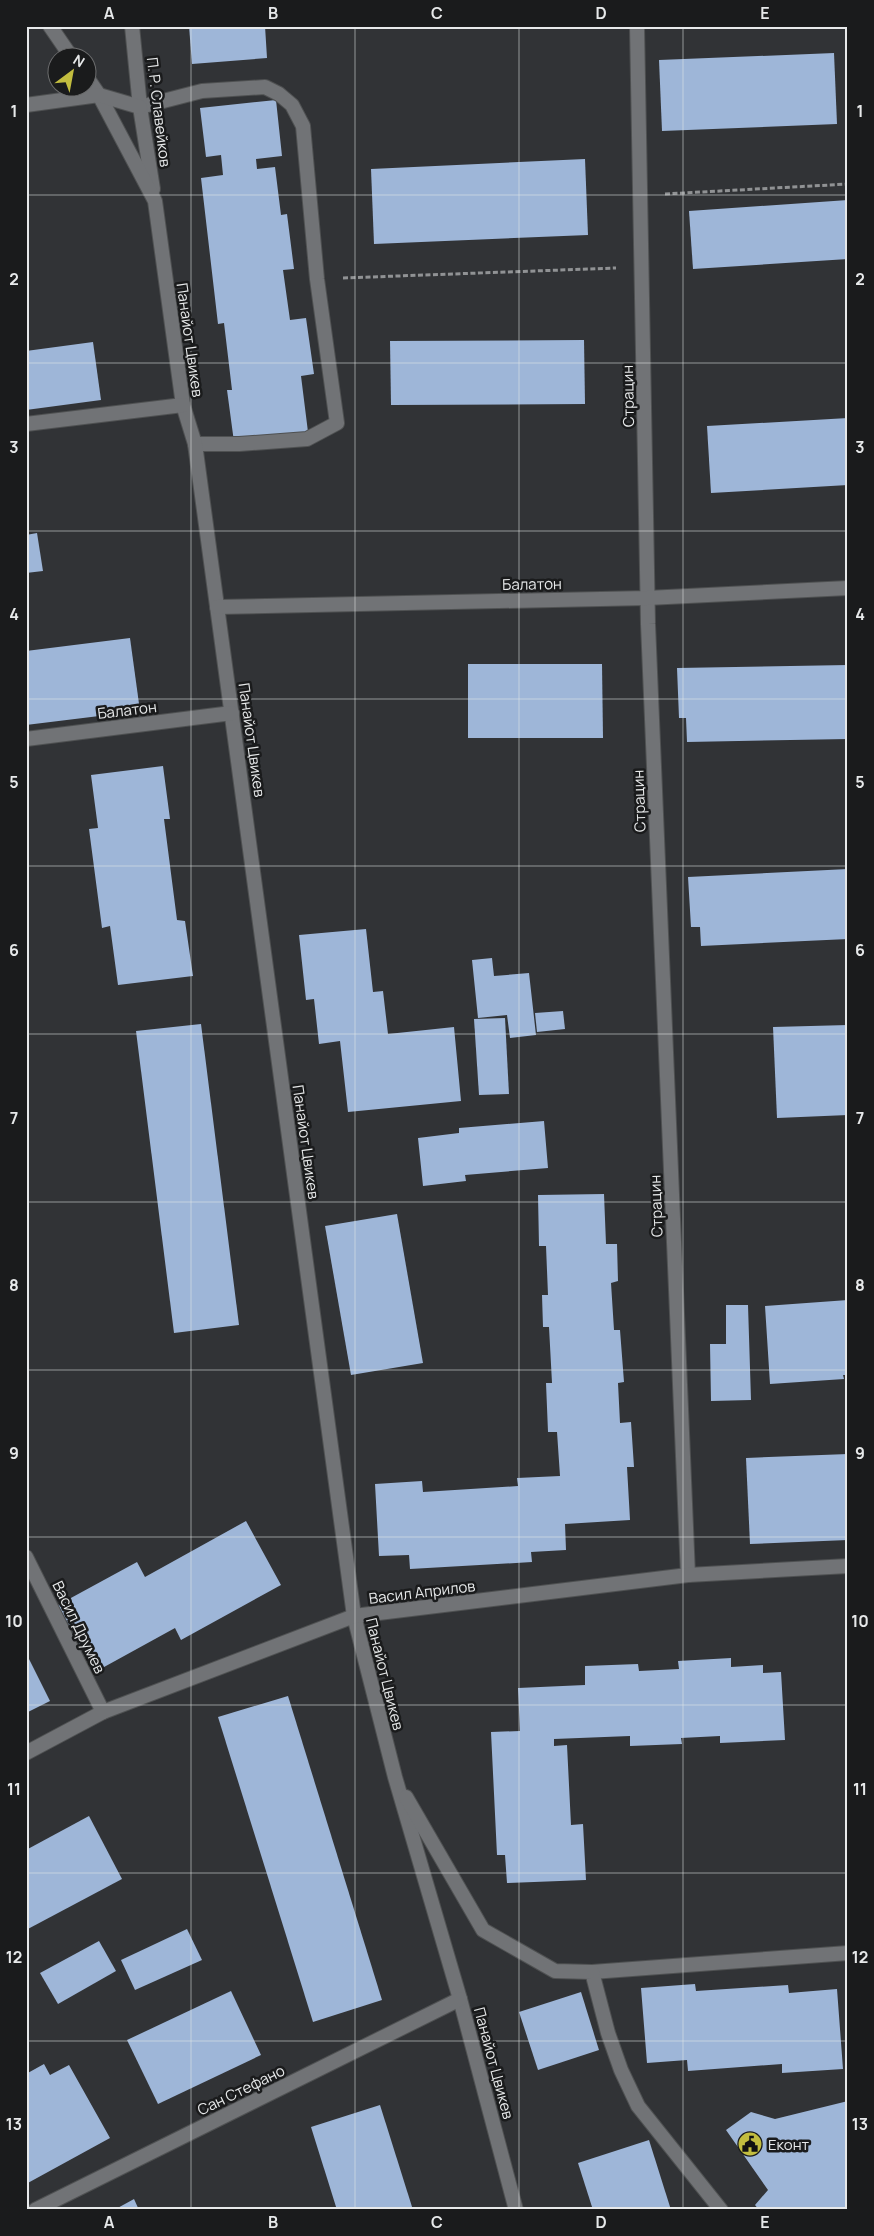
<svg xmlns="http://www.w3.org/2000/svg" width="874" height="2236" font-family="Manrope,sans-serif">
	<rect width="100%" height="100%" fill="#313336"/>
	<g fill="#9eb6d8">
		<path d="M189 26H265L267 58 192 64Z"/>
		<path d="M834 53 837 124 662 131 659 60Z"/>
		<path d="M276 100 282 156 256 159 257 169 275 167 281 215 287 214 294 269 283 270 290 320 306 318 314 374 301 376 308 432 234 442 227 390H232L224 323 218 324 201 178 223 175 221 155 206 157 200 108Z"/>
		<path d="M585 159 588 235 374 244 371 169Z"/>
		<path d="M848 200V259L693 269 689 211Z"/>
		<path d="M584 340 585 404 391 405 390 341Z"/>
		<path d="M93 342 101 400 26 410V351Z"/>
		<path d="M848 418V485L711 493 707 426Z"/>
		<path d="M37 533 43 571 26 573V535Z"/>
		<path d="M130 638 140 711 26 725V651Z"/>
		<path d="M468 664H602L603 738H468Z"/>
		<path d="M848 665V739L687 742 686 718H679L677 668Z"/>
		<path d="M163 766 170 819H164L177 920 185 921 193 976 118 985 110 926 102 928 89 829 98 828 91 775Z"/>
		<path d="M848 869V939L701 946 700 927H691L688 877Z"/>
		<path d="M366 929 373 992 383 991 388 1034 454 1027 461 1101 348 1112 340 1041 319 1044 314 999 306 1000 299 935Z"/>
		<path d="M492 958 494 976 529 973 536 1035 510 1038 507 1015 478 1018 472 960Z"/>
		<path d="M563 1011 565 1029 537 1032 535 1013Z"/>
		<path d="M505 1018 509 1094 479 1095 474 1019Z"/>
		<path d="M201 1024 239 1325 174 1333 136 1031Z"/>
		<path d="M848 1025V1115L777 1118 773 1027Z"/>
		<path d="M544 1121 548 1168 465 1175 466 1181 423 1186 418 1138 459 1133V1128Z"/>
		<path d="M604 1194 606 1244H617L618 1281 611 1283 614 1330H620L624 1382 618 1383 620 1423 631 1422 634 1467H627L630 1520 565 1524 566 1550 531 1552 532 1562 410 1569 409 1555 379 1556 375 1484 422 1481 423 1492 518 1486 517 1478 560 1476 557 1432H548L546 1383H552L549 1327H543L542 1295H548L546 1246H539L538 1195Z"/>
		<path d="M397 1214 423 1363 351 1375 325 1226Z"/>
		<path d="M848 1300V1375H843L844 1379 770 1384 765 1306Z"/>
		<path d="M726 1305H748L751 1400 711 1401 710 1344H726Z"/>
		<path d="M848 1454V1540L750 1544 746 1458Z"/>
		<path d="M246 1521 281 1585 181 1640 175 1628 95 1672 58 1605 137 1562 145 1577Z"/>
		<path d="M26 1653 50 1701 26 1713Z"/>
		<path d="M731 1658V1667L763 1665V1673L781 1672 785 1740 720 1743V1736L681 1738 682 1744 630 1746V1736L554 1739V1746L567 1745 571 1825 583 1824 586 1880 507 1883 505 1855H497L491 1732 520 1731 518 1688 585 1685V1666L638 1664 639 1671 679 1669 678 1661Z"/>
		<path d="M288 1696 382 2000 313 2022 218 1717Z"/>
		<path d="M89 1816 122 1879 26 1930V1850Z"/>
		<path d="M187 1929 202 1960 135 1990 121 1960Z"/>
		<path d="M99 1941 116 1971 58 2004 40 1973Z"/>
		<path d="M695 1984 696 1991 788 1985 789 1993 837 1989 843 2069 782 2073V2064L688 2071 687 2060 647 2063 641 1988Z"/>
		<path d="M231 1991 261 2055 158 2104 127 2040Z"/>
		<path d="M581 1992 599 2050 538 2070 519 2012Z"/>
		<path d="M44 2064 50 2075 69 2065 110 2138 26 2184V2074Z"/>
		<path d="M848 2101V2210H759L755 2205 768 2190 726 2130 751 2112 775 2119Z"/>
		<path d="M380 2105 413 2210H337L311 2127Z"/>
		<path d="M649 2140 671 2210H593L578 2163Z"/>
		<path d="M134 2199 139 2210H114Z"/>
	</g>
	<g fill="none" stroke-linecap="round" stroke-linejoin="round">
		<defs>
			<g id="service">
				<path d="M140 107 202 91 265 87 279 94 292 105 303 126 317 279 337 423 307 439 239 444H195"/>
				<path d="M592 1972 848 1953"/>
			</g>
			<g id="minor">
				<path d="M50 26 72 58"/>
				<path d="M132 26 140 107 153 189"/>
				<path d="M637 26 648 624 688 1575"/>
				<path d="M88 79 99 95 155 201 183 405 195 444 354 1616 395 1777 460 1999 516 2210"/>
				<path d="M26 105 99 95 140 107"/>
				<path d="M26 424 183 405"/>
				<path d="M217 607 647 598 848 588"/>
				<path d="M26 739 232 713"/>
				<path d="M26 1557 103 1712"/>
				<path d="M406 1797 483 1930 555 1971 592 1972 608 2033 621 2070 638 2106 721 2210"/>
				<path d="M35 2210 460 1999"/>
			</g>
			<path id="tertiary" d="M26 1753 103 1712 354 1616 688 1575 848 1566"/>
		</defs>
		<use href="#service" stroke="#4f5152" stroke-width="16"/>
		<use href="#minor" stroke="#4f5152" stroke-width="16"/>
		<use href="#tertiary" stroke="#4f5152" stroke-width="16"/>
		<g stroke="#909294" stroke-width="3" stroke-dasharray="5 2.5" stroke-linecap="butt">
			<path d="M665 194 848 184"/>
			<path d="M343 278 616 268"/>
		</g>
		<use href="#service" stroke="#717376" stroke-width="14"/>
		<use href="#minor" stroke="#717376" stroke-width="14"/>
		<use href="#tertiary" stroke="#717376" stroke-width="14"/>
	</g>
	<path fill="none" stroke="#e7e9ea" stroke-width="1" stroke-opacity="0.55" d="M191 26V2210M355 26V2210M519 26V2210M683 26V2210M26 195H848M26 363H848M26 531H848M26 699H848M26 866H848M26 1034H848M26 1202H848M26 1370H848M26 1537H848M26 1705H848M26 1873H848M26 2041H848"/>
	<defs>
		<symbol id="civic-disc" viewBox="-11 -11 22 22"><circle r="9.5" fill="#c2bd3f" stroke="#1a1b1c"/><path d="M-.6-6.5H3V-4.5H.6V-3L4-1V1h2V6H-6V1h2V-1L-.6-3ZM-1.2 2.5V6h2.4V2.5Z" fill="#111"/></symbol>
	</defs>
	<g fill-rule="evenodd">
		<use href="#civic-disc" x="736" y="2130" width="28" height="28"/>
	</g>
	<g text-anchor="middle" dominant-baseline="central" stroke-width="5" stroke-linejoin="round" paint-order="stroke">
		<g font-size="15" fill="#e7e9ea" stroke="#1a1b1c">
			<text transform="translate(159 112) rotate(83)">П. Р. Славейков</text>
			<text transform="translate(190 340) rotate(82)">Панайот Цвикев</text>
			<text transform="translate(628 396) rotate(-91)">Страцин</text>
			<text transform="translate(532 584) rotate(-1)">Балатон</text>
			<text transform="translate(127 710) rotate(-7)">Балатон</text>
			<text transform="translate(252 740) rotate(82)">Панайот Цвикев</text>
			<text transform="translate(639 801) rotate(-92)">Страцин</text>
			<text transform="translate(306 1142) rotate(82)">Панайот Цвикев</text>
			<text transform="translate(656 1206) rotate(-92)">Страцин</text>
			<text transform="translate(422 1592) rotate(-7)">Васил Априлов</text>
			<text transform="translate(79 1627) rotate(64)">Васил Друмев</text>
			<text transform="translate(385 1674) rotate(76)">Панайот Цвикев</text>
			<text transform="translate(494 2063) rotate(75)">Панайот Цвикев</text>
			<text transform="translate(241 2090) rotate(-26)">Сан Стефано</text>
		</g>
		<g font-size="15" fill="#e7e9ea" stroke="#1a1b1c" text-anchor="start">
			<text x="768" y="2144">Еконт</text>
		</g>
	</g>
	<rect width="874" height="2236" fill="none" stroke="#1a1b1c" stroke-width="55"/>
	<g transform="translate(72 72) rotate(32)"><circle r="24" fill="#1a1b1c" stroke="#6c6d6e"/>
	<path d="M0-4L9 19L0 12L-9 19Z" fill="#c2bd3f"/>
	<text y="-8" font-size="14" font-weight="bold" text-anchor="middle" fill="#e7e9ea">N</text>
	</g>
	<rect x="28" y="28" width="818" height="2180" fill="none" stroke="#e7e9ea" stroke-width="2"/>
	<g font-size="16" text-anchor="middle" font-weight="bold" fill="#e7e9ea">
		<text x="109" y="19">A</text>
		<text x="273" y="19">B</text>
		<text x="437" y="19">C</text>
		<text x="601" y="19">D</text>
		<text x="765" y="19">E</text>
		<text x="14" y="117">1</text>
		<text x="860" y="117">1</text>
		<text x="14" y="285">2</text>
		<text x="860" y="285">2</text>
		<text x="14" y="453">3</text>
		<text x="860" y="453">3</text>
		<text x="14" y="620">4</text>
		<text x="860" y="620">4</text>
		<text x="14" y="788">5</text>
		<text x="860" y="788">5</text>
		<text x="14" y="956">6</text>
		<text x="860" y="956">6</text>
		<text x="14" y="1124">7</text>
		<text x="860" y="1124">7</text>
		<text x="14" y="1291">8</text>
		<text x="860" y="1291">8</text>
		<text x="14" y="1459">9</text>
		<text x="860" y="1459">9</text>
		<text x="14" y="1627">10</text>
		<text x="860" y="1627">10</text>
		<text x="14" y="1795">11</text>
		<text x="860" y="1795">11</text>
		<text x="14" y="1963">12</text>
		<text x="860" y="1963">12</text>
		<text x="14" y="2130">13</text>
		<text x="860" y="2130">13</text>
		<text x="109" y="2228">A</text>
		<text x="273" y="2228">B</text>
		<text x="437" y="2228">C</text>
		<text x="601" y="2228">D</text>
		<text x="765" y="2228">E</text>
	</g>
</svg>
